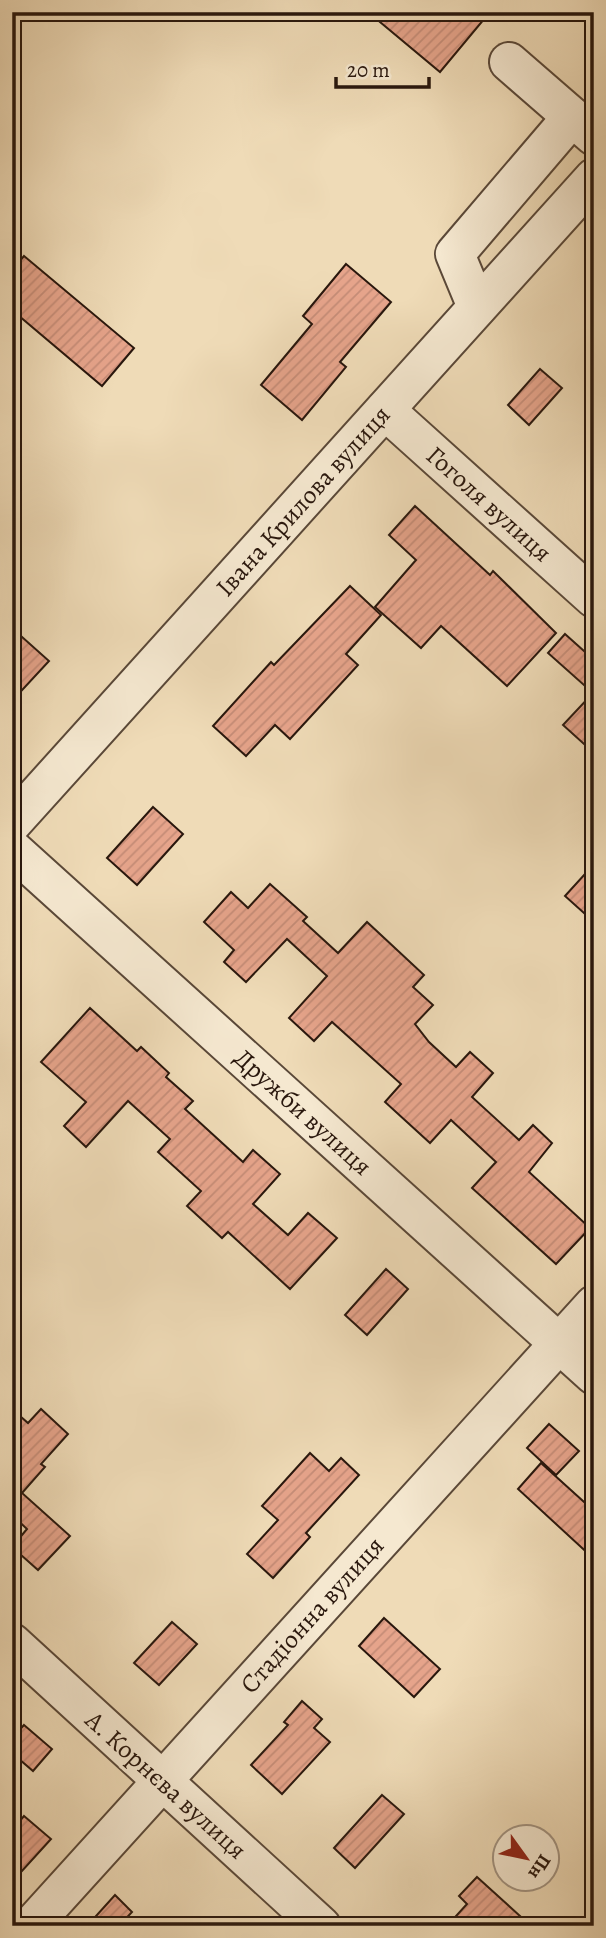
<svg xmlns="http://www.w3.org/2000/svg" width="606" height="1938" font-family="Alegreya,serif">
	<defs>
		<pattern id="building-hatch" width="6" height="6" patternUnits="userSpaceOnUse" patternTransform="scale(1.75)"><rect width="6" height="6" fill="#e6a48b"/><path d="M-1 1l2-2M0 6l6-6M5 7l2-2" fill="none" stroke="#c58c77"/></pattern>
	</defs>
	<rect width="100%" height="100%" fill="#efdbb7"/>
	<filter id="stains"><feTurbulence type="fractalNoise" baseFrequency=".00286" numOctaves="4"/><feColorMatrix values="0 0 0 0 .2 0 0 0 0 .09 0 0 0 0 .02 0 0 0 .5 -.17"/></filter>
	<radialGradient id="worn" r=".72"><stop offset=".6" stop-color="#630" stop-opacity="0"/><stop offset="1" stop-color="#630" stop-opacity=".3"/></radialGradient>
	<g fill="url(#building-hatch)" stroke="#29170d" stroke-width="2">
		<path d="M368 12H490L440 72Z"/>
		<path d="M24 256 134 348 102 386 12 310V270Z"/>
		<path d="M346 264 391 302 340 362 346 367 302 420 261 385 312 324 303 316Z"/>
		<path d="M540 369 562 388 529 425 508 405Z"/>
		<path d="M415 506 490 575 493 571 556 633 507 686 441 626 421 648 375 607 416 560 389 535Z"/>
		<path d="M350 586 381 615 346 654 358 665 290 739 275 725 246 756 213 726 271 662 274 665Z"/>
		<path d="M12 628 49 661 12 701Z"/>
		<path d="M565 634 594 660V753L563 725 593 693 548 653Z"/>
		<path d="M153 807 183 834 137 885 107 858Z"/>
		<path d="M594 864V922L565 896Z"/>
		<path d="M270 884 307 917 303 921 338 953 367 922 424 975 413 987 433 1005 415 1024 429 1042 456 1067 470 1052 493 1073 472 1097 519 1140 533 1125 552 1143 529 1172 590 1228 556 1264 472 1188 496 1162 451 1120 430 1143 385 1102 401 1084 332 1022 314 1041 289 1018 327 976 287 939 246 982 224 962 234 950 204 922 231 892 248 908Z"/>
		<path d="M90 1008 137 1051 141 1047 169 1073 166 1077 193 1101 185 1109 243 1162 253 1150 280 1174 253 1204 288 1235 308 1213 337 1238 290 1289 228 1232 222 1238 187 1206 201 1191 158 1152 170 1139 128 1101 86 1147 64 1126 86 1102 41 1062Z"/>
		<path d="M386 1269 408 1289 367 1335 345 1315Z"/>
		<path d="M12 1409 28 1423 41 1409 68 1434 41 1464 45 1467 22 1493 70 1536 38 1570 12 1547 27 1529 12 1515Z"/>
		<path d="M549 1424 579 1451 556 1475 527 1448Z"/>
		<path d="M310 1453 329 1471 341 1458 359 1475 306 1533 310 1537 273 1578 247 1554 278 1520 262 1506Z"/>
		<path d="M541 1463 594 1511V1559L518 1489Z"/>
		<path d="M384 1618 440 1669 414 1697 359 1646Z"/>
		<path d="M172 1622 197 1644 159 1685 134 1663Z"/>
		<path d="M302 1701 322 1719 314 1728 330 1742 282 1794 251 1765 288 1725 284 1722Z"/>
		<path d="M24 1725 52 1749 33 1771 12 1753V1738Z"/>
		<path d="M382 1795 404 1814 355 1868 334 1848Z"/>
		<path d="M24 1816 51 1839 12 1882V1830Z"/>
		<path d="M477 1877 531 1926H447L467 1904 459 1896Z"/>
		<path d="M115 1895 132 1912 119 1926H87Z"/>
	</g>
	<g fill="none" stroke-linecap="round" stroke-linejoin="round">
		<defs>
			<g id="minor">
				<path d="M509 62 594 136"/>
				<path d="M477 307 455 254 572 117"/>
				<path d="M385 410 594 598"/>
				<path d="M12 823 594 178"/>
				<path d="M12 849 594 1375"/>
				<path d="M12 1643 321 1926"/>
				<path d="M31 1926 594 1305"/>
			</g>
		</defs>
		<use href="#minor" stroke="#5a4838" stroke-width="42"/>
		<use href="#minor" stroke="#f5e8d0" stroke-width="38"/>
	</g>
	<g text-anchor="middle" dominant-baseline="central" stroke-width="7" stroke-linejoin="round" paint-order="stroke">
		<g font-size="26" fill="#29170d" stroke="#f5e8d0">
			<text transform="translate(303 501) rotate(-48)">Івана Крилова вулиця</text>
			<text transform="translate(489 504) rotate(42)">Гоголя вулиця</text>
			<text transform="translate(303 1112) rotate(42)">Дружби вулиця</text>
			<text transform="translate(312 1615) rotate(-48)">Стадіонна вулиця</text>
			<text transform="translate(166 1785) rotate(42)">А. Корнєва вулиця</text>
		</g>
	</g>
	<rect width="606" height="1938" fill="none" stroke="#efdbb7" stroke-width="42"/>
	<rect x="14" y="14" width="578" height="1910" fill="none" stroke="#29170d" stroke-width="3.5"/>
	<rect x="21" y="21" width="564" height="1896" fill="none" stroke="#29170d" stroke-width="2"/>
	<g transform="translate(526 1858) rotate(123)"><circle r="33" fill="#f5e8d0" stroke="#a39482" stroke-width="2"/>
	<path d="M0-5L12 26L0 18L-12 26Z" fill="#8f2418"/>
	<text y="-10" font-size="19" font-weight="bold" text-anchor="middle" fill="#29170d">Пн</text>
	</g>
	<path d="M336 77v10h93v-10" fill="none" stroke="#29170d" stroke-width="3.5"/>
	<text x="347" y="77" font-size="21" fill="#29170d" stroke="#f5e8d0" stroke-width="5" paint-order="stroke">20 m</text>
	<rect width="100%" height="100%" filter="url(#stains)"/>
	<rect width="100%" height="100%" fill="url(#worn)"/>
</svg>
